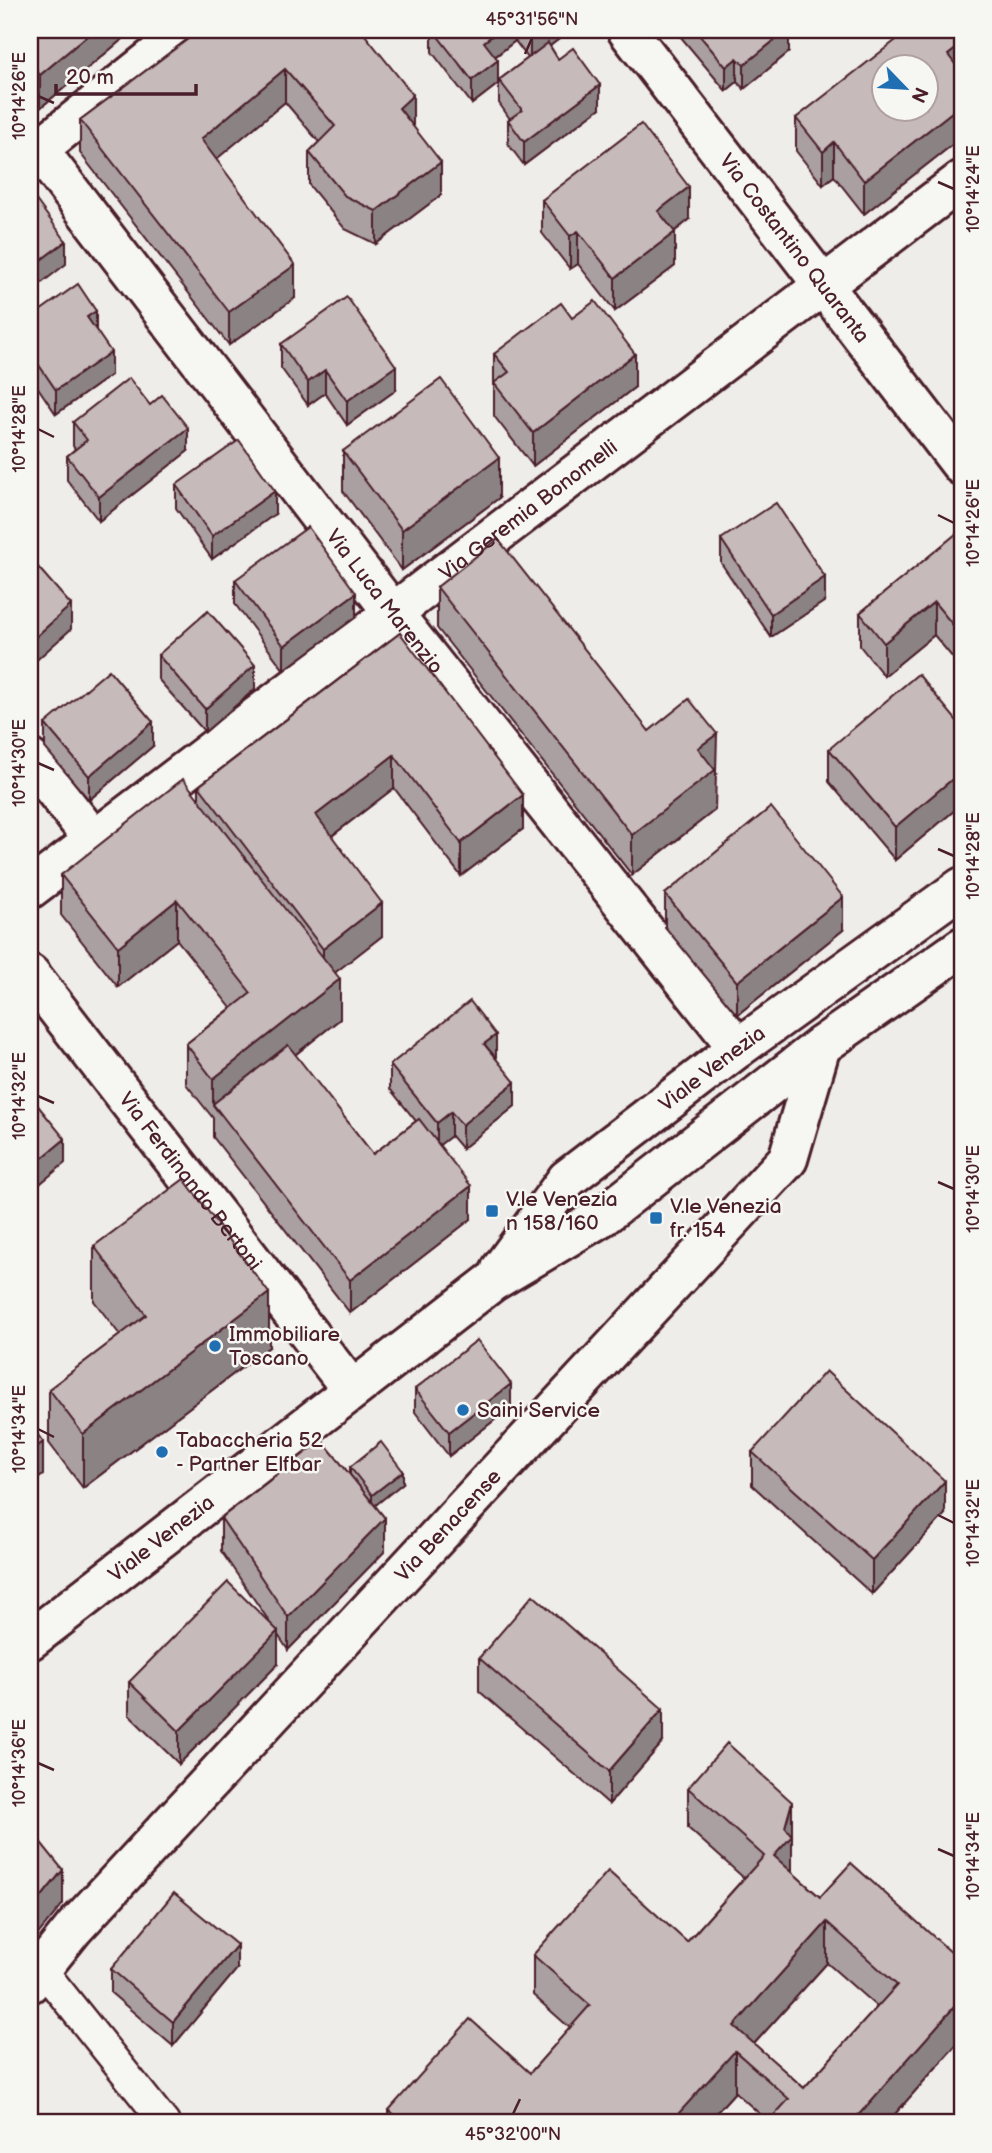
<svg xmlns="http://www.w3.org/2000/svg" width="992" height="2153" font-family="'Balsamiq Sans',sans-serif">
	<rect width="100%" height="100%" fill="#efedea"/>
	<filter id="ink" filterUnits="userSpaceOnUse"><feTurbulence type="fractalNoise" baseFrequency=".0143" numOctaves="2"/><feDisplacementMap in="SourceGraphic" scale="14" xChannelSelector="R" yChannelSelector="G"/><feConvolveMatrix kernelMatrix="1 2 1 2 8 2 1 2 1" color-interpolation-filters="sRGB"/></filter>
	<g filter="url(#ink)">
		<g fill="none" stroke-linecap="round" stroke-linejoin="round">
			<defs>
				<path id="lane" d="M41 1968 165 2123"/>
				<g id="street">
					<path id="s1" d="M627 30 962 466"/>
					<path id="s2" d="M38 149 393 613 738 1048"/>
					<path d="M30 156 188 30"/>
					<path d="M30 759 94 840"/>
					<path id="s3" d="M30 889 962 180"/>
					<path id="s4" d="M30 974 352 1390"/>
					<path id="s5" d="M30 1983 74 1928 788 1159 821 1046"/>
				</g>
				<g id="secondary">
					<path id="s6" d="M501 1269 567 1179 738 1048 962 887"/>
					<path id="s7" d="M30 1640 492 1282 603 1216 821 1046 962 947"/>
				</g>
			</defs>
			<use href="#lane" stroke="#4a1f2b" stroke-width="33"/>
			<use href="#street" stroke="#4a1f2b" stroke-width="44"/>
			<use href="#secondary" stroke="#4a1f2b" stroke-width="44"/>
			<use href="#lane" stroke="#f6f6f2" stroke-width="28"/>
			<use href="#street" stroke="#f6f6f2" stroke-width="38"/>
			<use href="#secondary" stroke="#f6f6f2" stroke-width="38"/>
		</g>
		<g fill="#aaa0a1" stroke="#4a1f2b" stroke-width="2" fill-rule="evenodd">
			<path d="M30 30H125V37L40 108 30 95Z"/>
			<path d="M200 30 413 126 441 195 376 244 345 229 309 185V152L319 142 285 102 216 159 295 298 229 345 80 153V120Z"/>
			<path d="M432 30H571L550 46 558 59 600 108 524 165 508 144V120L510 119 499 103V80L528 58 515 41 495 57 498 84 472 104 432 52Z"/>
			<path d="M675 30H789V52L744 89 737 82 726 91Z"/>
			<path d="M962 42V137L864 214 834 176 823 185 796 151V118Z"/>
			<path d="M542 200 689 220 674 232 675 266 615 311 578 264 570 269 542 233Z"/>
			<path d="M30 318 96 330 111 375 56 414 30 376Z"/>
			<path d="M572 318 635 387 533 466 494 416V354Z"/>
			<path d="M281 344 396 390 347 425 325 393 308 405 281 368Z"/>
			<path d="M73 422 188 451 99 521 67 480V456L75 449 73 446Z"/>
			<path d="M343 451 499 498 402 570 343 491Z"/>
			<path d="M176 485 275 514 212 559 176 508Z"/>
			<path d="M962 529V669L934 635 884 676 860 646V613Z"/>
			<path d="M721 539 825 601 771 637 721 563Z"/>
			<path d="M235 580 356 617 284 670 235 604Z"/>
			<path d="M437 587 649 731 717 774 715 775V810L632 875 437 628Z"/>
			<path d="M400 633 523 829 461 876 394 788 332 836 382 936 335 972 340 1019 295 1055 373 1154 416 1121 390 1089V1065L496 1058 515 1106 462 1149 451 1136 439 1145 471 1219 350 1313 213 1137V1118L186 1084V1044L231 1008 177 940 118 987 61 915V875L199 798V786Z"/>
			<path d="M158 655 255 689 205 732 158 679Z"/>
			<path d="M45 724 153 746 89 800 45 748Z"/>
			<path d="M962 727V804L895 860 829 782V749Z"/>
			<path d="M665 894 843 930 737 1015 665 927Z"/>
			<path d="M94 1246 269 1347 83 1488 49 1443V1389L120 1335 94 1301Z"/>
			<path d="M415 1389 511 1407 449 1456 415 1412Z"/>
			<path d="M752 1452 945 1514 872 1594 752 1485Z"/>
			<path d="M350 1467 403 1483 375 1505 385 1551 288 1650 278 1635V1664L179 1764 129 1715V1682L269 1621 221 1551V1518L350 1475Z"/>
			<path d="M479 1658 663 1742 609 1804 479 1691Z"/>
			<path d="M688 1788 792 1802V1872L820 1897 962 1962V2038L887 2123H767L769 2122 735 2092 707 2123H389V2110L530 2073 570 2028 533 1995V1955L687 1942 744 1878 688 1828ZM827 1963 877 2007 804 2088 754 2044Z"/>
			<path d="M111 1969H237L173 2046 111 1993Z"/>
		</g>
		<g fill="#8b8283" stroke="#4a1f2b" stroke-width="2">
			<path d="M94 30H125V37L40 108V75Z"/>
			<path d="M499 30H515V41L484 65V42Z"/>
			<path d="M540 30H571L530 61V37Z"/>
			<path d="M787 30H789V52L744 89V65Z"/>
			<path d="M962 44V77L948 55Z"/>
			<path d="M737 58V82L726 91V67Z"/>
			<path d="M498 60V84L472 104V80Z"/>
			<path d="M285 69V102L201 172V139Z"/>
			<path d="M600 85V108L524 165V142Z"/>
			<path d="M413 95V128L399 108Z"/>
			<path d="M962 104V137L864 214V181Z"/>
			<path d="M834 142V176L823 185V152Z"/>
			<path d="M441 162V195L376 244V211Z"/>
			<path d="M689 187V220L658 244V211Z"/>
			<path d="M578 231V264L570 269V236Z"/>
			<path d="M675 232V266L615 311V278Z"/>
			<path d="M66 241V264L30 292V268Z"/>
			<path d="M295 265V298L229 345V312Z"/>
			<path d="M96 311V335L87 317Z"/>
			<path d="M111 352V375L56 414V390Z"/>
			<path d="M635 354V387L533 466V433Z"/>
			<path d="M396 366V390L347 425V401Z"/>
			<path d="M325 370V393L308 405V382Z"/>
			<path d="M188 428V451L99 521V497Z"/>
			<path d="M499 458V498L402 570V530Z"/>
			<path d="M275 491V514L212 559V536Z"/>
			<path d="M825 577V601L771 637V614Z"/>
			<path d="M356 593V617L284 670V646Z"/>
			<path d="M934 602V635L884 676V643Z"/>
			<path d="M71 605V629L30 666V642Z"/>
			<path d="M255 665V689L205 732V709Z"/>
			<path d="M153 722V746L89 800V776Z"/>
			<path d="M717 734 715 810 632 875V835L698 748Z"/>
			<path d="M394 755V788L316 848V815Z"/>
			<path d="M962 771V804L895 860V827Z"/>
			<path d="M523 795V829L461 876V843Z"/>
			<path d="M843 897V930L737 1015V982Z"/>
			<path d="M177 900V940L118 987V947Z"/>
			<path d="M382 903V936L323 982V949Z"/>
			<path d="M340 979V1019L220 1114 213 1105V1079Z"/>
			<path d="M496 1035V1058L484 1044Z"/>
			<path d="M515 1082V1106L462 1149V1125Z"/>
			<path d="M451 1112V1136L437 1147V1123Z"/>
			<path d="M65 1139V1163L30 1192V1168Z"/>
			<path d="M471 1186V1219L350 1313V1280Z"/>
			<path d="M269 1293V1347L83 1488V1434Z"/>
			<path d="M511 1384V1407L449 1456V1432Z"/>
			<path d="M43 1442V1475L30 1485V1452Z"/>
			<path d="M403 1471V1483L372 1508V1495Z"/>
			<path d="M945 1481V1514L872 1594V1560Z"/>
			<path d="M385 1518V1551L288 1650V1617Z"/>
			<path d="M278 1631V1664L179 1764V1731Z"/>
			<path d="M663 1709V1742L609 1804V1771Z"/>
			<path d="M792 1802V1876L774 1856 785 1827Z"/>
			<path d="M63 1870V1904L30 1944V1911Z"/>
			<path d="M827 1922V1963L742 2057 735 2051V2092L707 2123H670L734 2026Z"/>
			<path d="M237 1945V1969L173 2046V2022Z"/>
			<path d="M962 1998V2038L887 2123H854V2120Z"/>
		</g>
		<g fill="#c6babb" stroke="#4a1f2b" stroke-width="2" fill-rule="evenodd">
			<path d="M30 30H94L40 75 30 62Z"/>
			<path d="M200 30H361L413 95 399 108 441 162 376 211 345 196 309 152 335 126 285 69 201 139 295 265 229 312 80 120Z"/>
			<path d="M433 30H499L484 42 498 60 472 80Z"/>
			<path d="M525 30H540L530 37Z"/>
			<path d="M695 30H787L744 65 737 58 726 67Z"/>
			<path d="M909 30H953L962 42V44L948 55 962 73V104L864 181 834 142 823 152 796 118ZM884 66H926V108H884Z"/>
			<path d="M548 43 558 59 573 48 600 85 524 142 508 120 522 110 499 80Z"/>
			<path d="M641 124 689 187 658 211 675 232 615 278 578 231 570 236 542 200Z"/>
			<path d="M30 192 66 241 30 268Z"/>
			<path d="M78 284 96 311 87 317 111 352 56 390 30 352V318Z"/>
			<path d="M347 297 396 366 347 401 325 370 308 382 281 344Z"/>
			<path d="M595 301 635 354 533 433 494 383 509 372 494 354 561 303 572 318Z"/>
			<path d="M129 378 150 405 162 395 188 428 99 497 67 456 87 440 73 422Z"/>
			<path d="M441 379 499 458 402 530 343 451Z"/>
			<path d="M239 440 275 491 212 536 176 485Z"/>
			<path d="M776 503 825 577 771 614 721 539Z"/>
			<path d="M308 527 356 593 284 646 235 580Z"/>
			<path d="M962 529V636L934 602 884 643 860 613Z"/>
			<path d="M498 539 649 731 689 699 717 734 698 748 715 770 632 835 437 587Z"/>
			<path d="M30 558 71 605 30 642Z"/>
			<path d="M208 611 255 665 205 709 158 655Z"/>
			<path d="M400 633 523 795 461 843 394 755 316 815 382 903 323 949 199 786Z"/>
			<path d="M109 670 153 722 89 776 45 724Z"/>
			<path d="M918 674 962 727V771L895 827 829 749Z"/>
			<path d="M183 779 340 979 213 1079 186 1044 251 993 177 900 118 947 61 875Z"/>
			<path d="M771 807 843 897 737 982 665 894Z"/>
			<path d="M470 1001 496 1035 484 1044 515 1082 462 1125 451 1112 437 1123 390 1065Z"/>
			<path d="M288 1045 373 1154 419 1119 471 1186 350 1280 213 1104Z"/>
			<path d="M30 1096 65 1139 30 1168Z"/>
			<path d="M184 1179 269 1293 83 1434 49 1389 146 1315 94 1246Z"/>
			<path d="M477 1340 511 1384 449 1432 415 1389Z"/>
			<path d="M826 1371 945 1481 872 1560 752 1452Z"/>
			<path d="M30 1424 43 1442 30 1452Z"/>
			<path d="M322 1440 385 1518 288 1617 221 1518Z"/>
			<path d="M381 1442 403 1471 372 1495 350 1467Z"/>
			<path d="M228 1582 278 1631 179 1731 129 1682Z"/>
			<path d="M533 1595 663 1709 609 1771 479 1658Z"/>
			<path d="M727 1743 792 1802 785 1827 792 1836 774 1856 820 1897 851 1863 962 1962V1998L854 2120 858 2123H767L789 2099 735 2051 670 2123H404L389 2110 470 2019 530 2073 590 2005 533 1955 608 1871 687 1942 764 1856 688 1788ZM827 1922 897 1985 804 2088 734 2026Z"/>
			<path d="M30 1829 63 1870 30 1911Z"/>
			<path d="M174 1893 237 1945 173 2022 111 1969Z"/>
		</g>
	</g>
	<path fill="none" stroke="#4a1f2b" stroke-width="2.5" d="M525 54 532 38M38 96 54 103M938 182 954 189M38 429 54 437M938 515 954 523M38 763 54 770M938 849 954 856M38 1096 54 1103M938 1182 954 1189M38 1429 54 1437M938 1515 954 1523M38 1763 54 1770M938 1849 954 1856M513 2114 520 2099"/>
	<g fill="#1f6fb2" stroke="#f6f6f2" stroke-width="2.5">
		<rect x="485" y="1204" width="14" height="14" rx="3.5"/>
		<rect x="649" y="1211" width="14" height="14" rx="3.5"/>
		<circle cx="215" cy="1346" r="7"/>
		<circle cx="463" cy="1410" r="7"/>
		<circle cx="162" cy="1452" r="7"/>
	</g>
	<g text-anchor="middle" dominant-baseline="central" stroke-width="5" stroke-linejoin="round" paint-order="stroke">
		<g font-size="21" fill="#4a1f2b" stroke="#f6f6f2">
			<text stroke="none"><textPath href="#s1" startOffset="275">Via Costantino Quaranta</textPath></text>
			<text stroke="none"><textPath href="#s3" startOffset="626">Via Geremia Bonomelli</textPath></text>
			<text stroke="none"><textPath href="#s2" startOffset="570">Via Luca Marenzio</textPath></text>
			<text stroke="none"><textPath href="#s6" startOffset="294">Viale Venezia</textPath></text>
			<text stroke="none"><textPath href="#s4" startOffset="262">Via Ferdinando Bertoni</textPath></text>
			<text stroke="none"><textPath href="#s5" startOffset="620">Via Benacense</textPath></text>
			<text stroke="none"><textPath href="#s7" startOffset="166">Viale Venezia</textPath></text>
		</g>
		<g font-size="21" fill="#4a1f2b" stroke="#f6f6f2" text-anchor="start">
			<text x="506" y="1199">V.le Venezia<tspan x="506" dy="24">n 158/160</tspan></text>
			<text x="670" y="1206">V.le Venezia<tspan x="670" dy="24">fr. 154</tspan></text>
			<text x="229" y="1334">Immobiliare<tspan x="229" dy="24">Toscano</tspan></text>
			<text x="477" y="1410">Saini Service</text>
			<text x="176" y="1440">Tabaccheria 52<tspan x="176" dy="24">- Partner Elfbar</tspan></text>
		</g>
	</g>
	<rect width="992" height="2153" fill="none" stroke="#f6f6f2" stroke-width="77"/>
	<g transform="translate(905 88) rotate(115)"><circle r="33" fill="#f6f6f2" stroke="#b1a0a2" stroke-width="2"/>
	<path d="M0-5L12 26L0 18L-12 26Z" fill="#1f6fb2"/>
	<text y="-10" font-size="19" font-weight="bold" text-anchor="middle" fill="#4a1f2b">N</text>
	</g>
	<path d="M56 84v10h140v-10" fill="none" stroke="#4a1f2b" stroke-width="3.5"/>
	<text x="66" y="84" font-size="21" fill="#4a1f2b" stroke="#f6f6f2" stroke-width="5" paint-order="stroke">20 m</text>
	<rect x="38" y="38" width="916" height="2076" fill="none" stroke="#4a1f2b" stroke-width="2.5"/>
	<g font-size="18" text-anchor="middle" fill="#4a1f2b">
		<text x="532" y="25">45°31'56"N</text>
		<text transform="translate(19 96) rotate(-90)" y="6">10°14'26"E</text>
		<text transform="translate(973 189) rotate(-90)" y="6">10°14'24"E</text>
		<text transform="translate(19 429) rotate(-90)" y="6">10°14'28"E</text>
		<text transform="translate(973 523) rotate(-90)" y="6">10°14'26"E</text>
		<text transform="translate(19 763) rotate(-90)" y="6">10°14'30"E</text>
		<text transform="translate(973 856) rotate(-90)" y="6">10°14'28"E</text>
		<text transform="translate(19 1096) rotate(-90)" y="6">10°14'32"E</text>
		<text transform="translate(973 1189) rotate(-90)" y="6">10°14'30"E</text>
		<text transform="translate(19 1429) rotate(-90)" y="6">10°14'34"E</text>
		<text transform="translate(973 1523) rotate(-90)" y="6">10°14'32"E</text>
		<text transform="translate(19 1763) rotate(-90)" y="6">10°14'36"E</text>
		<text transform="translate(973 1856) rotate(-90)" y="6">10°14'34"E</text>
		<text x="513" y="2140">45°32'00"N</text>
	</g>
</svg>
